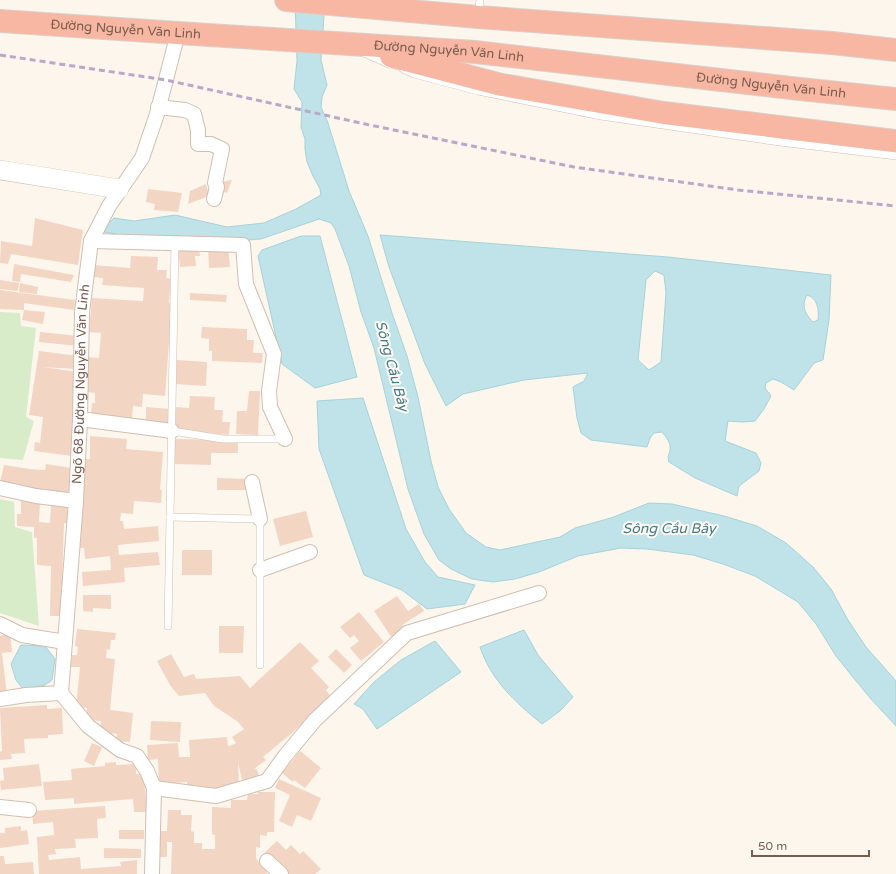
<svg xmlns="http://www.w3.org/2000/svg" width="896" height="874" font-family="'Varela Round',sans-serif">
	<rect width="100%" height="100%" fill="#fdf6ec"/>
	<g fill="#d8ecc9">
		<path d="M0 312 20 313 21 326 36 328 26 417 34 421 23 460 0 458Z"/>
		<path d="M0 499 14 502 15 527 32 532 39 626 0 613Z"/>
	</g>
	<g fill="#bfe3e8" stroke="#a5d3da" fill-rule="evenodd">
		<path d="M295 0H325L321 60 327 85 322 97 321 107 328 123 349 191 368 236 392 313 407 356 418 397 431 461 438 487 449 509 466 533 486 547 500 550 560 537 575 528 611 518 649 503 672 504 724 516 757 526 786 543 813 567 831 589 848 620 866 647 896 681V726L871 699 852 676 836 656 816 624 798 602 755 576 723 564 693 555 647 549 621 548 578 556 539 572 515 579 493 582 472 579 451 569 439 560 424 534 408 489 374 348 361 312 349 266 335 229 331 223 319 219 261 239 236 241 177 236H128L104 232 108 224 114 218 134 221 175 215 227 227 264 223 296 209 321 195 320 189 313 176 307 162 305 149V139L301 127 302 102 294 89 297 61Z"/>
		<path d="M380 235 668 257 831 275 829 320 823 360 814 363 794 390 781 382 773 379 766 383 765 388 771 396 764 409 755 421 743 422 728 421 725 441 756 453 761 463 759 471 739 486 737 496 695 478 669 462C667 455 669 456 670 450 671 442 666 437 662 432L654 433 650 438 647 447 591 440 581 433 577 418 573 387 584 381 588 373 524 380 463 394 446 406 425 364 389 267ZM655 271 664 275 666 293 661 362 649 370 638 360 646 280ZM807 295C818 298 819 310 818 320L813 322C805 314 801 306 807 295Z"/>
		<path d="M301 236H320L357 377 315 388 282 364 258 256 262 250Z"/>
		<path d="M363 398 406 529 425 562 438 577 475 585 465 604 427 609 402 590 364 575 319 449 317 401Z"/>
		<path d="M524 630 538 655 573 697 560 711 542 724C515 702 491 680 480 647Z"/>
		<path d="M435 641 461 672 377 729 363 709 354 704 374 682 401 660Z"/>
		<path d="M21 645 45 646 55 659 52 680 45 685 23 689 16 680 11 664Z"/>
	</g>
	<g fill="#f3d5c3">
		<path d="M232 180 227 193 219 190 221 182Z"/>
		<path d="M206 184 209 196 188 204 190 191Z"/>
		<path d="M148 189 182 193 178 212 154 210 155 204 146 202Z"/>
		<path d="M35 218 83 230 78 265 11 254 8 264 0 263 1 241 32 246Z"/>
		<path d="M228 246 230 267 209 268 208 247Z"/>
		<path d="M199 247 200 256H195L196 266 180 267 178 249Z"/>
		<path d="M131 256 158 257 157 270H167L166 278 171 279 169 303H172L165 396 143 394 142 407 133 406 132 418 146 419V407L170 409 169 427 122 424 123 417 91 415 92 403H95V393L86 392 89 357 99 358 101 333 89 332 92 298 143 301 144 288 102 285 103 278 93 277 94 265 130 268Z"/>
		<path d="M14 264 74 275 71 282 21 274 20 282 12 281Z"/>
		<path d="M0 280 19 283 18 291 0 289Z"/>
		<path d="M20 283 38 287 37 294 19 292Z"/>
		<path d="M0 290 75 300 74 310 24 303V310L45 312 43 324 22 320 24 310 0 309Z"/>
		<path d="M190 293 227 295 226 302 190 300Z"/>
		<path d="M202 327 247 329V340H254L253 353H263L262 363 212 361V351H209V339L201 338Z"/>
		<path d="M40 332 79 336 78 346 39 342Z"/>
		<path d="M39 351 78 356 77 369 43 367 78 372 72 456 34 451 35 442 40 443 43 417 29 415Z"/>
		<path d="M177 360 207 362 206 386 176 384Z"/>
		<path d="M249 391H260L258 435 236 434 237 411H247Z"/>
		<path d="M190 396 215 397 214 410H223L222 422H230L229 435 174 430 176 407 189 408Z"/>
		<path d="M90 436 127 439 126 449 163 452 160 490H162L161 503 134 501 133 514 121 513 120 521H123L124 529 158 526 159 541 118 545 119 555 158 552 160 565 124 568 125 582 83 586 82 572 111 570 110 556 85 559 84 548H80L78 525 84 459H90Z"/>
		<path d="M175 439 227 440V443H238V453H211V465L174 464Z"/>
		<path d="M46 464 72 468 68 494 41 491 0 482 4 465 30 469 45 470Z"/>
		<path d="M217 478 248 479V490H217Z"/>
		<path d="M21 501 40 502 39 522 50 523 51 505H67V523H64L61 616H50L51 566 37 565V538H34V527L17 526V514H21Z"/>
		<path d="M306 511 313 537 280 546 273 519Z"/>
		<rect x="182" y="550" width="30" height="25"/>
		<path d="M83 595H111V609L93 608V612L83 611Z"/>
		<path d="M397 596 408 611 419 604 424 611 402 625 405 629 392 638 374 611Z"/>
		<path d="M359 612 384 642 361 661 350 648 359 641 354 635 350 638 340 627Z"/>
		<path d="M219 626H244L243 653H219Z"/>
		<path d="M77 629 116 633 115 640H111L110 650 107 649 106 658 115 659 110 710 133 713 130 742 116 741 117 734 100 732 101 721 86 720 87 708 76 707 80 667H71L72 655H77L78 647 75 646Z"/>
		<path d="M10 634 12 652 2 653 7 695 0 696V636Z"/>
		<path d="M300 642 319 661 311 668 329 687 326 690 331 697 292 733 263 757 266 760 255 768 258 772 260 782 244 787 238 763 239 786 230 789 187 791V782L159 784 158 759 148 760 147 745 178 743 179 757H190L189 740 227 737 228 746H230L236 743 232 737 244 729 237 721 214 706 205 693 179 696 170 685 157 661 171 654 184 677 194 674 196 679 240 676 250 688Z"/>
		<path d="M336 649 352 665 344 673 328 657Z"/>
		<path d="M47 705V709L62 708 63 734 48 735V738L24 739 25 753 11 754 12 759 0 760V752L2 751 0 708Z"/>
		<path d="M151 721 181 722 180 742 150 740Z"/>
		<path d="M92 743 102 747 94 766 84 761Z"/>
		<path d="M300 751 321 768 305 788 294 780 293 782 282 773Z"/>
		<path d="M116 762V765L136 764V774H144L147 812H134L133 799 74 804V798L45 800 43 782 72 780 71 769 105 766V763Z"/>
		<path d="M39 764 42 786 1 790 0 781 4 780 3 768Z"/>
		<path d="M279 779 321 798 311 821 297 815 292 827 279 821 290 795 275 788Z"/>
		<path d="M258 792H275L274 832H267V836L260 835V848L256 847V858L260 864 269 871 266 874H171L172 842H167V857H155L156 831H167L168 810H181V815H192L191 831 194 832V843H202V849H215V835L212 834V807L231 808V800H247L248 794H258Z"/>
		<path d="M105 806 106 818 97 819 98 838 75 839 76 848 55 849 56 854 48 855 49 860 80 857 81 869 121 866 120 862 137 860V874H39L37 837 54 835 53 822 33 824 32 811Z"/>
		<path d="M21 826V831L27 830 29 844 0 848V833H5V828Z"/>
		<rect x="119" y="830" width="25" height="9"/>
		<path d="M277 841 286 850 291 845 300 854 303 851 321 869 315 874H284L264 853Z"/>
		<path d="M104 848 141 849V858H104Z"/>
		<path d="M0 856H4L5 864 33 862 34 874H0Z"/>
	</g>
	<g fill="none" stroke-linecap="round" stroke-linejoin="round">
		<defs>
			<g id="lane">
				<path d="M478 15 480 0"/>
				<path d="M364 53 389 64"/>
				<path d="M403 69 414 74 478 91 601 116 780 142 896 156"/>
				<path d="M172 431 223 439H285"/>
				<path d="M170 517 260 519V665"/>
				<path d="M168 626 175 243"/>
			</g>
			<g id="street">
				<path d="M158 107 185 110 194 114 198 130V144H211L222 149 215 183 217 187 214 199"/>
				<path d="M91 241 243 245 246 284 274 354 269 391 270 407 285 439"/>
				<path d="M80 419 172 431"/>
				<path d="M252 482 260 519"/>
				<path d="M0 488 36 496 76 501"/>
				<path d="M260 570 310 552"/>
				<path d="M0 624 22 635 65 642"/>
				<path d="M61 693 88 726 120 750 137 756 147 771 154 788 152 874"/>
				<path id="s1" d="M0 699 26 695 61 693 76 501 80 419 82 312 91 241 109 206 142 158 157 114 178 33"/>
				<path d="M154 788 216 796 267 781 285 756 315 720 407 633 539 593"/>
				<path d="M0 807 29 810"/>
				<path d="M267 861 281 874"/>
			</g>
			<path id="secondary" d="M0 170 119 189"/>
			<g id="highway">
				<path d="M286 0 478 17 832 43 896 50"/>
				<path id="s2" d="M0 21 178 33 475 52 800 89 896 99"/>
				<path d="M391 56 502 85 664 113 896 141"/>
			</g>
		</defs>
		<use href="#lane" stroke="#d1beb0" stroke-width="8"/>
		<use href="#street" stroke="#d1beb0" stroke-width="16"/>
		<use href="#secondary" stroke="#d6c0b0" stroke-width="20"/>
		<use href="#highway" stroke="#dad1cd" stroke-width="24"/>
		<use href="#lane" stroke="#fff" stroke-width="7"/>
		<use href="#street" stroke="#fff" stroke-width="14"/>
		<use href="#secondary" stroke="#fff" stroke-width="19"/>
		<use href="#highway" stroke="#f7b7a3" stroke-width="22"/>
		<path stroke="#b9a8c9" stroke-width="3" stroke-dasharray="6 4" stroke-linecap="butt" d="M0 55 166 80 365 124 574 167 738 190 896 206"/>
	</g>
	<g text-anchor="middle" dominant-baseline="central" stroke-width="4" stroke-linejoin="round" paint-order="stroke">
		<g font-size="13" fill="#7a5c4d" stroke="#fffaf3">
			<text stroke="none"><textPath href="#s2" startOffset="126">Đường Nguyễn Văn Linh</textPath></text>
			<text stroke="none"><textPath href="#s2" startOffset="450">Đường Nguyễn Văn Linh</textPath></text>
			<text stroke="none"><textPath href="#s2" startOffset="774">Đường Nguyễn Văn Linh</textPath></text>
			<text stroke="none"><textPath href="#s1" startOffset="371">Ngõ 68 Đường Nguyễn Văn Linh</textPath></text>
		</g>
		<g font-size="14" font-style="italic" fill="#437c86" stroke="#fffaf3">
			<text transform="translate(392 366) rotate(75)">Sông Cầu Bây</text>
			<text x="669" y="528">Sông Cầu Bây</text>
		</g>
	</g>
	<path d="M752 850v6h117v-6" fill="none" stroke="#7a5c4d" stroke-width="2"/>
	<text x="758" y="850" font-size="12" fill="#7a5c4d" stroke="#fffaf3" stroke-width="3" paint-order="stroke">50 m</text>
</svg>
